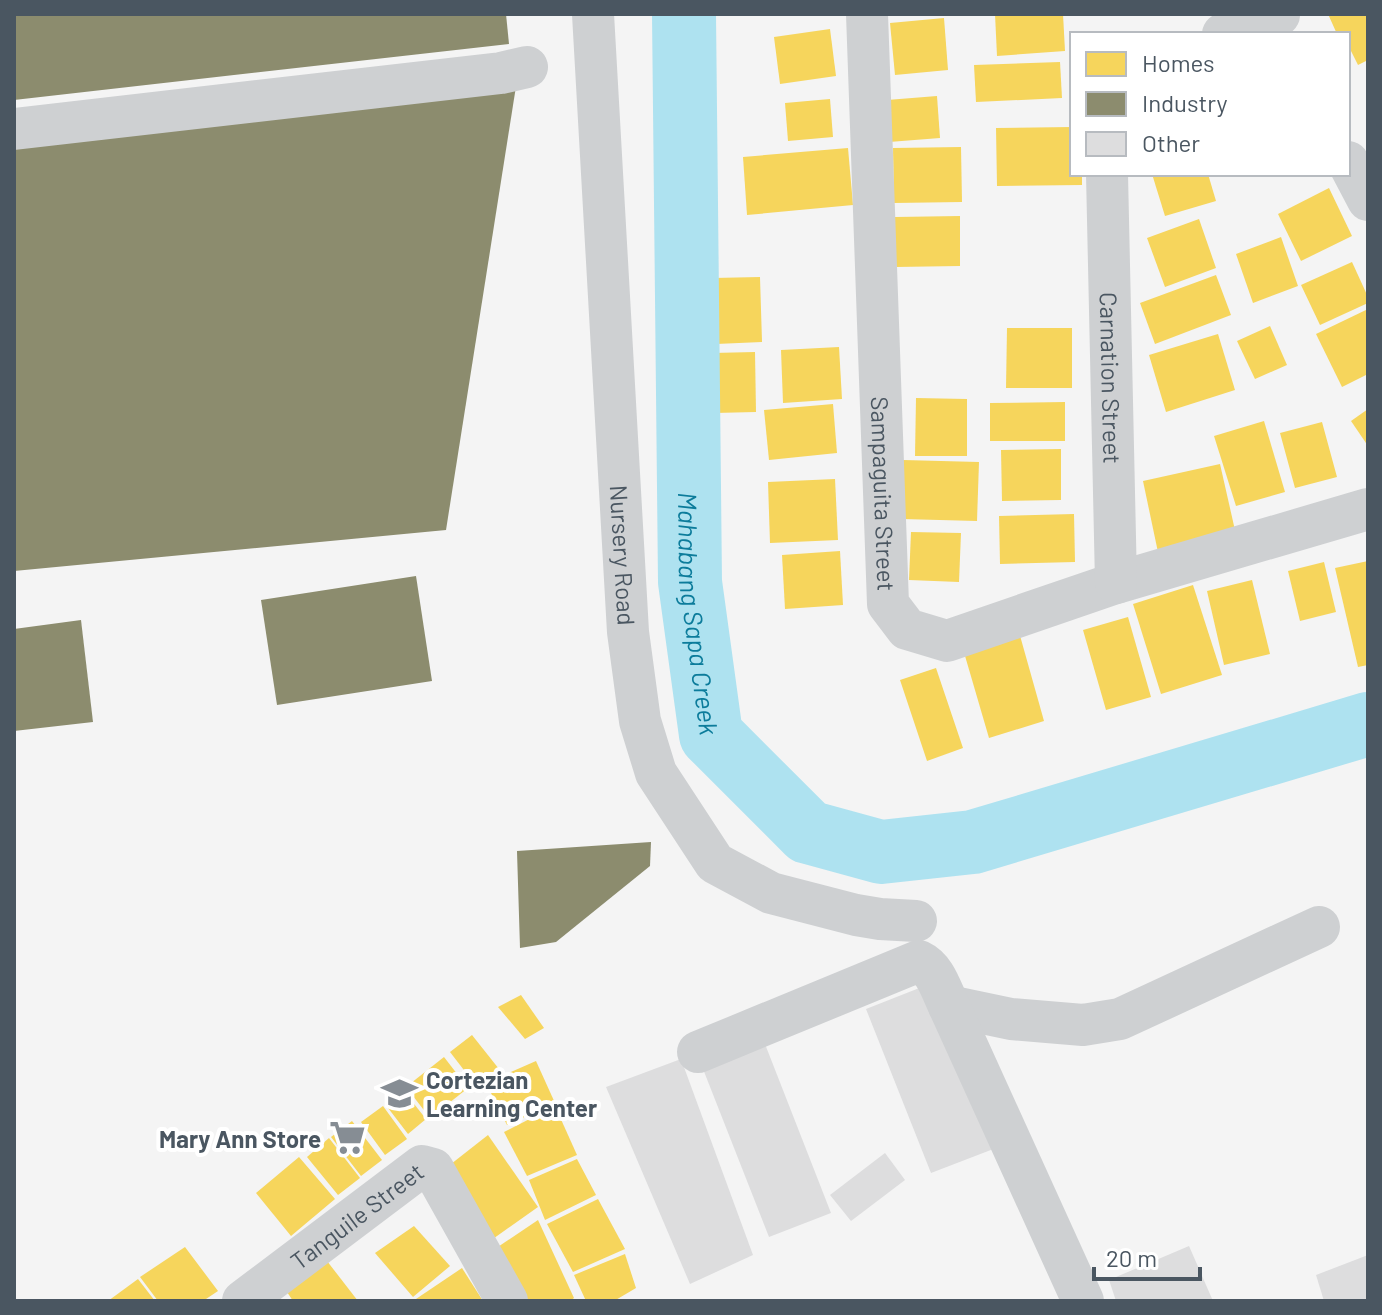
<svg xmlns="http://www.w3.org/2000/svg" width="1382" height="1315" font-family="Barlow,sans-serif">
	<rect width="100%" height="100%" fill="#f4f4f4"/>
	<g fill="#f6d55c">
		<path d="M995 14H1063L1065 51 997 56Z"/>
		<path d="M1328 14H1368V60L1358 65 1348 45V34H1337Z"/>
		<path d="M944 18 948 70 895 75 890 23Z"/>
		<path d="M830 29 836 76 780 84 774 37Z"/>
		<path d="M1060 62 1062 98 976 102 974 65Z"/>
		<path d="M937 96 940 138 889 142 887 100Z"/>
		<path d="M830 99 833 137 788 141 785 103Z"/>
		<path d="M1072 127V174H1082V185L997 186 996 128Z"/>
		<path d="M961 147 962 202 894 203 893 148Z"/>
		<path d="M848 148 853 205 747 215 743 157Z"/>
		<path d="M1152 174H1208L1216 201 1165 216Z"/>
		<path d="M1329 188 1352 236 1301 261 1278 214Z"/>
		<path d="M960 216V266L895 267V217Z"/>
		<path d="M1199 219 1216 268 1165 287 1147 238Z"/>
		<path d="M1281 237 1298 286 1253 303 1236 254Z"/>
		<path d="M1352 262 1368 297V303L1320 325 1301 285Z"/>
		<path d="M1216 275 1231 315 1155 344 1140 303Z"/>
		<path d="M760 277 762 342 716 344 713 278Z"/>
		<path d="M1368 309V374L1342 387 1316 334Z"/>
		<path d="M1270 326 1287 365 1255 379 1237 341Z"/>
		<path d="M1007 328H1072V388H1006Z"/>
		<path d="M1218 334 1235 390 1166 412 1149 355Z"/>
		<path d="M839 347 842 399 783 403 781 350Z"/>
		<path d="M755 352 756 412 714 413 712 353Z"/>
		<path d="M916 398 967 399V456H915Z"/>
		<path d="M1065 402V441H990V403Z"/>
		<path d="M833 404 837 453 769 460 764 410Z"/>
		<path d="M1368 409V446L1351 421Z"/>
		<path d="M1264 421 1285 492 1236 506 1214 436Z"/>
		<path d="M1322 422 1337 477 1295 488 1280 433Z"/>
		<path d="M1061 449V500L1002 501 1001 450Z"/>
		<path d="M903 460 979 462 977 521 902 519Z"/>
		<path d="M1220 464 1237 539 1159 557 1143 481Z"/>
		<path d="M835 479 838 540 770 543 768 482Z"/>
		<path d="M1074 514 1075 562 1000 564 999 516Z"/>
		<path d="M911 532 961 533 959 582 909 580Z"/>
		<path d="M840 551 843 605 785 609 782 555Z"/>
		<path d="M1368 561V665L1358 667 1335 568Z"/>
		<path d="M1324 562 1336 612 1300 621 1288 571Z"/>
		<path d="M1252 580 1270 654 1224 665 1207 591Z"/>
		<path d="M1193 585 1222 675 1161 694 1133 604Z"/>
		<path d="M1128 617 1151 697 1106 710 1083 630Z"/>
		<path d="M1019 632 1044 721 989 738 963 649Z"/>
		<path d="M936 668 963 748 927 761 900 680Z"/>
		<path d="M521 995 544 1028 525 1039 498 1007Z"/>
		<path d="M472 1035 499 1069 477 1087 450 1052Z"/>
		<path d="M444 1057 468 1088 430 1118 406 1087Z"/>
		<path d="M536 1061 555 1103 507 1125 486 1083Z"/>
		<path d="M403 1090 426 1119 408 1134 385 1104Z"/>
		<path d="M383 1106 407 1139 385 1155 361 1122Z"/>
		<path d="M555 1106 577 1155 527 1176 504 1132Z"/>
		<path d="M352 1121 382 1160 361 1176 331 1137Z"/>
		<path d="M488 1135 538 1207 490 1241 437 1175Z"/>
		<path d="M329 1138 360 1178 338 1195 307 1157Z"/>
		<path d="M299 1157 335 1199 291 1236 256 1193Z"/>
		<path d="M577 1159 596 1195 545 1220 529 1180Z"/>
		<path d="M598 1199 625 1249 573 1272 547 1224Z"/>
		<path d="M538 1220 574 1298 570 1301H519L489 1253Z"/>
		<path d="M414 1226 450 1266 413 1297 375 1253Z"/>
		<path d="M185 1247 218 1291 203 1301H158L140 1277Z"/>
		<path d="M625 1254 636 1288 614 1301H586L574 1275Z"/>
		<path d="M327 1261 358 1301H293L285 1289Z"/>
		<path d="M462 1268 483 1301H413Z"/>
		<path d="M138 1279 155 1301H108Z"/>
	</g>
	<g fill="#8c8c6e">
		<path d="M14 14H506L509 44 14 100Z"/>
		<path d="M517 80 446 530 14 571V139Z"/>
		<path d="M416 576 432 681 277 705 261 600Z"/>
		<path d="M81 620 93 722 14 731V629Z"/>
		<path d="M651 842 650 866 556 942 520 948 517 851Z"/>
	</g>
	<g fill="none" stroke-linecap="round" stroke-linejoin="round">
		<path stroke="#aee2f0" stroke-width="64" id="s1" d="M684 14 690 582 711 735 808 832 881 852 973 842 1368 724"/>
	</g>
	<g fill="#ddddde">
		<path d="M932 983 996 1148 931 1173 866 1009Z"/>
		<path d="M765 1044 831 1213 769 1237 703 1069Z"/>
		<path d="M681 1059 753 1255 690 1284 606 1087Z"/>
		<path d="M885 1153 905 1180 851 1221 830 1195Z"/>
		<path d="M1189 1246 1213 1301H1116L1109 1280Z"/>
		<path d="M1368 1255V1301H1324L1316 1275Z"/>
	</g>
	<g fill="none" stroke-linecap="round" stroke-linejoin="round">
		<g stroke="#ced0d2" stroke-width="42">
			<path id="s2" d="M593 14 628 632 640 721 656 773 715 863 771 893 856 915 880 919 916 921"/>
			<path id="s3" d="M867 14 888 604 907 629 947 641 1116 583 1368 509"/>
			<path d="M1223 34 1279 15"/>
			<path d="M14 129 501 73 527 67"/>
			<path d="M1348 162 1368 200"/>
			<path id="s4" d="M1107 174 1116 583"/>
			<path d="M949 1006 1011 1019 1083 1025 1120 1019 1319 927"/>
			<path d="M698 1052 919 961C936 969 941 990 949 1006L1083 1301"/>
			<path id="s5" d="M243 1301 422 1166 433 1169 507 1301"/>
		</g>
	</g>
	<defs>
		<symbol id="school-bare" viewBox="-9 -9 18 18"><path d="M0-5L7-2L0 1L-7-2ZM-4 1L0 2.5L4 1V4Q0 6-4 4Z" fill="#868d94" stroke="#fff" stroke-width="2.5" paint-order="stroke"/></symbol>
		<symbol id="supermarket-bare" viewBox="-9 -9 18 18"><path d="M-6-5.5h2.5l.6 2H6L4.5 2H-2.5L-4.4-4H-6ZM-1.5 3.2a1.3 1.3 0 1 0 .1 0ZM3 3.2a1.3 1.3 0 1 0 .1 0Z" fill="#868d94" stroke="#fff" stroke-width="2.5" paint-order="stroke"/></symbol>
	</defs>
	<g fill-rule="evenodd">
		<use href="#school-bare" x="374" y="1068" width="51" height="51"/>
		<use href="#supermarket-bare" x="322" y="1112" width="51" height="51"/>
	</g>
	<g text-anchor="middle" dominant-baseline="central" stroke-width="8" stroke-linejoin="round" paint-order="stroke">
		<g font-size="24" fill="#4a5661" stroke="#fff">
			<text stroke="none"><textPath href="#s4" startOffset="204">Carnation Street</textPath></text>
			<text stroke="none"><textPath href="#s3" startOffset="480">Sampaguita Street</textPath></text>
			<text stroke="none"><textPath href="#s2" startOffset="542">Nursery Road</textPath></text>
			<text stroke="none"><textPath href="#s5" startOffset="142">Tanguile Street</textPath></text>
		</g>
		<g font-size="24" font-weight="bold" fill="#4a5661" stroke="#fff" text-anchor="start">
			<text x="426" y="1079">Cortezian<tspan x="426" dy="28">Learning Center</tspan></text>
			<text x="321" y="1138" text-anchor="end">Mary Ann Store</text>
		</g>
		<g font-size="26" font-style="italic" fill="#0c7c9b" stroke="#fff">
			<text stroke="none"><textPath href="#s1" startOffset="600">Mahabang Sapa Creek</textPath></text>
		</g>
	</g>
	<rect width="1382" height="1315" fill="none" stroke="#4a5661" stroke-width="32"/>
	<rect x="1070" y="32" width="280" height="144" fill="#ffffff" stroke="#b7bbc0" stroke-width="2"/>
	<rect x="1086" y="52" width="40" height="24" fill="#f6d55c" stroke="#b7bbc0" stroke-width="2"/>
	<text x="1142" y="72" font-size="24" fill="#4a5661">Homes</text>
	<rect x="1086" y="92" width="40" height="24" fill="#8c8c6e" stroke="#b7bbc0" stroke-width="2"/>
	<text x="1142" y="112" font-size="24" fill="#4a5661">Industry</text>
	<rect x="1086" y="132" width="40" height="24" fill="#ddddde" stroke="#b7bbc0" stroke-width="2"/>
	<text x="1142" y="152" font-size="24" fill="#4a5661">Other</text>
	<path d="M1094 1267v12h106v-12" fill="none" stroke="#4a5661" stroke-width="4"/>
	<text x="1106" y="1267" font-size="24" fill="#4a5661" stroke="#ffffff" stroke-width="6" paint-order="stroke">20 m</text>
</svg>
